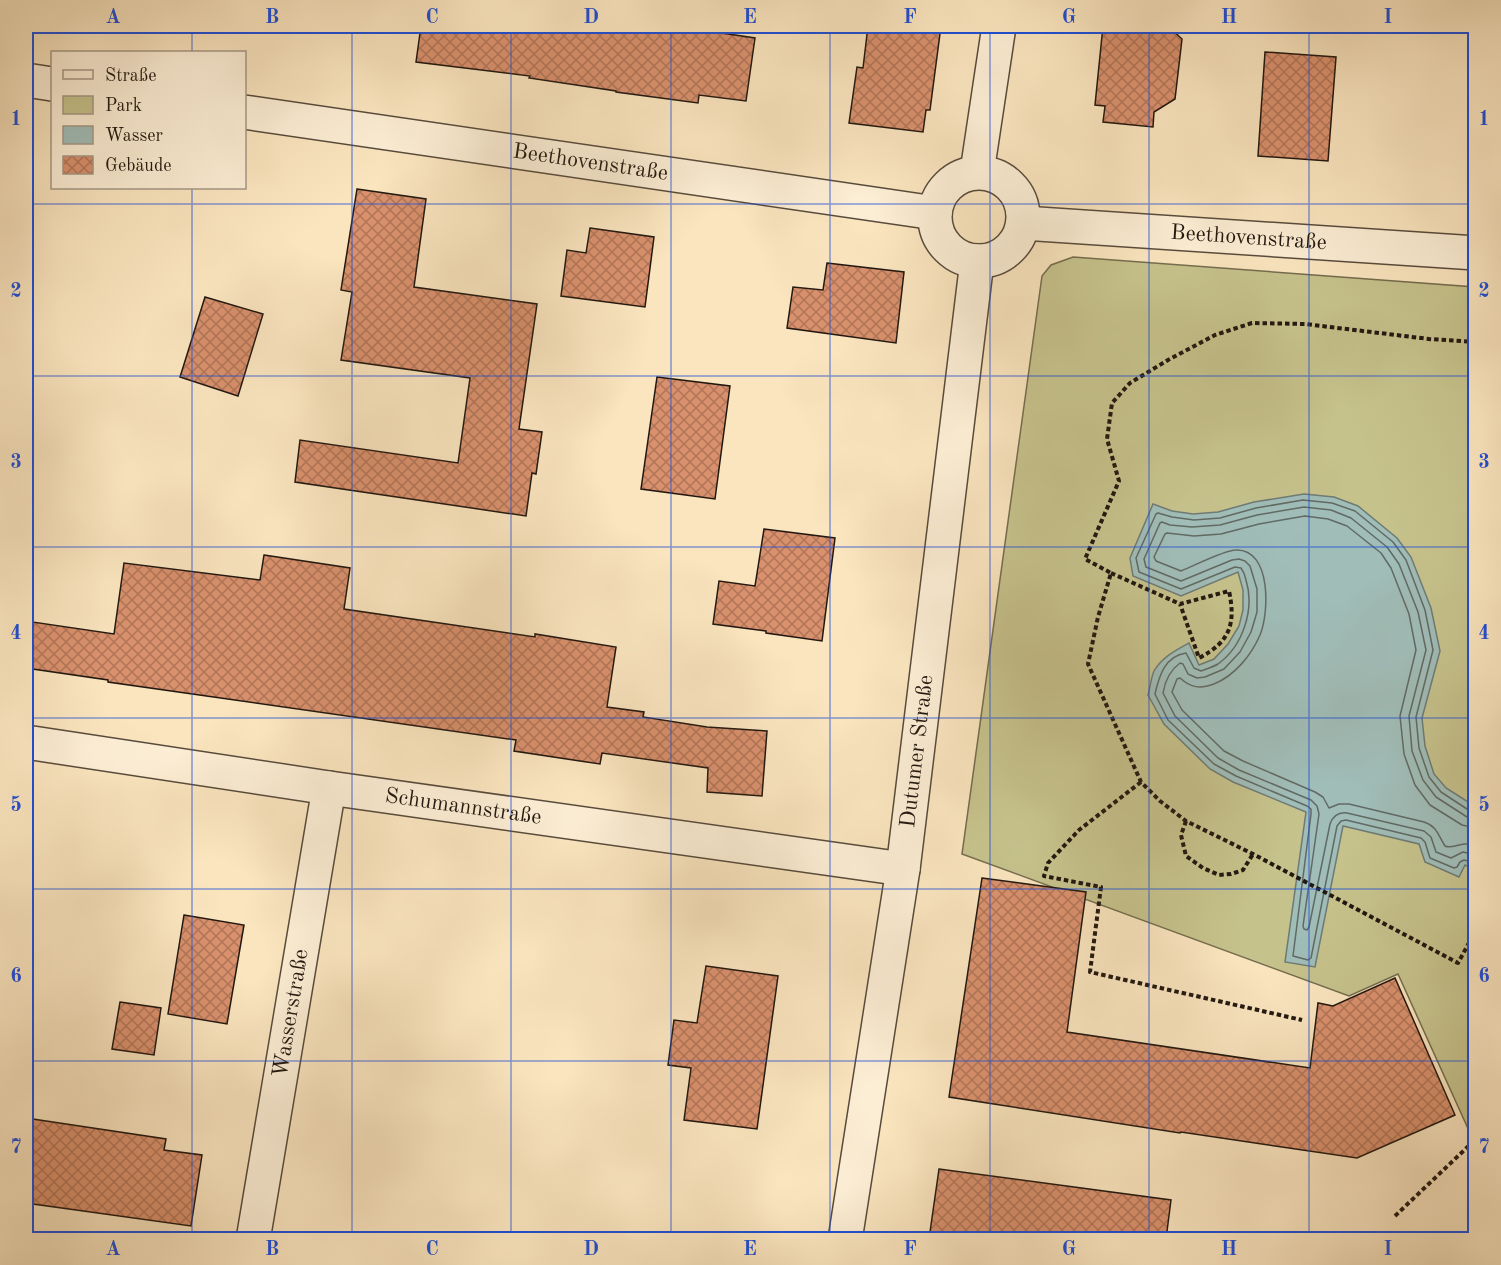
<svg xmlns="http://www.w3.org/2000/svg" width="1501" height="1265" font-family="'Old Standard TT',serif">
	<defs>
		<pattern id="building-cross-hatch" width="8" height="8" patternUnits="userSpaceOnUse" patternTransform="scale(1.5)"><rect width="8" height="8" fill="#d9916d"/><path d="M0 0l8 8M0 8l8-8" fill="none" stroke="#b07558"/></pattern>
	</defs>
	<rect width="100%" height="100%" fill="#fae5bf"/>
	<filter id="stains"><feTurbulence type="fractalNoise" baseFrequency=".00333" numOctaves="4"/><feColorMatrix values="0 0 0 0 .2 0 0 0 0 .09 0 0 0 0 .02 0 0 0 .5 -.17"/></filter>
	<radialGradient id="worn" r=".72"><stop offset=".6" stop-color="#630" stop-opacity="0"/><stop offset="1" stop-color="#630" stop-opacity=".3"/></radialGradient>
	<path fill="#c6c28c" stroke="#746d4e" stroke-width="1.5" d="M1073 257 1475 287V1144L1398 974 1349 996 962 854 1042 276 1051 265Z"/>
	<path fill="#a0bdb8" stroke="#6e7b75" stroke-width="1.5" d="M1304 494 1334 497 1358 506 1397 538 1411 557 1431 608 1440 651 1422 718 1425 746 1434 774 1446 788 1476 807 1475 870 1465 865 1459 877 1425 862 1419 844 1343 826 1315 967 1285 962 1306 812 1233 782 1210 769 1164 724 1148 695C1150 688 1151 678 1154 671 1162 657 1176 650 1189 643L1199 665 1214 659 1228 644 1239 626 1243 610V590L1238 572 1181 596 1133 576 1130 558 1153 504 1172 511 1193 514 1218 512 1254 502Z"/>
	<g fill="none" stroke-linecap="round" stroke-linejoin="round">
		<g stroke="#616a64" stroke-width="1.5">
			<path d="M1476 811H1470L1441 792 1429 777 1419 748 1416 717 1433 650 1425 610 1406 560 1393 542 1355 511 1332 503 1303 500 1256 508 1220 518 1194 520 1172 517 1158 513 1156 514 1136 558 1139 572 1181 589 1235 567 1241 568C1244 572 1245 575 1246 580 1255 609 1243 646 1218 664 1213 667 1206 669 1201 671L1194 668 1186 653C1165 656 1159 676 1155 694L1168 720 1214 764 1236 776 1307 806 1311 809V814L1293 956 1308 960 1311 958 1337 826 1341 821 1346 820 1421 838 1425 842 1430 858 1454 868 1457 867 1460 862 1464 860 1476 863"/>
			<path d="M1476 819 1467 817 1436 797 1423 780 1412 751 1409 716 1426 650 1418 612 1399 564 1387 547 1351 518 1331 510 1304 507 1257 515 1220 525 1192 527 1170 525 1162 522 1160 523 1144 559 1146 567 1181 581 1232 560 1239 559 1245 561 1250 566 1257 589V612L1251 632 1240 652 1224 669 1205 677 1197 678 1188 674 1183 664 1180 663C1169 671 1165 681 1163 693L1175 716 1218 758 1239 770 1311 800 1317 806 1319 814 1303 926 1304 929 1307 930 1309 927 1330 824C1333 816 1339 812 1347 813L1424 831 1431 837 1436 852 1451 858 1463 852 1476 855"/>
			<path d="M1476 828 1462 825 1430 805 1415 785 1404 754 1400 716 1416 650 1409 614 1391 568 1381 553 1347 526 1328 519 1305 516 1259 524 1221 534 1194 536 1167 533 1165 534 1154 557 1156 561 1181 571C1194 566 1224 550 1236 550 1272 549 1269 614 1260 635 1251 656 1234 676 1214 684 1200 689 1191 688 1180 678L1177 679 1172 692 1182 710 1224 751 1243 761 1315 792 1323 797 1329 808 1339 804H1349L1424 822C1437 826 1438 835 1445 846 1454 850 1461 840 1476 845"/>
		</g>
	</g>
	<g fill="url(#building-cross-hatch)" stroke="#221810" stroke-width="1.5">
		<path d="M421 26H708V31L755 38 746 101 699 95 698 103 616 92V91L529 78 530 76 416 62Z"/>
		<path d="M868 26H941L930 110H926L923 132 849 123 857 67 863 68Z"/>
		<path d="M1103 26H1168L1182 39 1175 99 1154 112 1153 127 1103 122 1105 106 1095 105Z"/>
		<path d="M1265 52 1336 57 1328 161 1258 156Z"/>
		<path d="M357 189 426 199 414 287 537 304 519 429 542 432 536 474 532 473 526 516 295 482 300 440 458 463 470 378 341 360 352 292 341 290Z"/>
		<path d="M590 228 654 237 645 307 561 296 567 250 586 253Z"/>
		<path d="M827 263 904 272 896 343 787 328 793 287 823 290Z"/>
		<path d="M205 297 263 314 238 396 180 377Z"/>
		<path d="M657 377 730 386 715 499 641 489Z"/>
		<path d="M764 529 835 538 822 641 766 633V631L713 624 719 581 755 586Z"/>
		<path d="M264 555 350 568 344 609 535 637V634L616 647 607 707 644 712 643 717 707 727 767 731 762 796 707 792 708 768 602 753 600 764 514 751 516 740 108 682V680L26 668V621L114 634 124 563 260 580Z"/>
		<path d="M982 878 1086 892 1067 1032 1310 1068 1318 1003 1333 1006 1395 978 1455 1115 1357 1158 1181 1132 1180 1133 949 1097Z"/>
		<path d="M184 915 244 925 227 1024 168 1014Z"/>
		<path d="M706 966 778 976 757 1129 684 1120 691 1068 668 1065 674 1020 697 1023Z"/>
		<path d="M120 1002 161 1008 154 1055 112 1049Z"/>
		<path d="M26 1118 166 1139 164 1150 202 1155 191 1226 26 1203Z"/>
		<path d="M939 1169 1171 1200 1166 1239H929Z"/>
	</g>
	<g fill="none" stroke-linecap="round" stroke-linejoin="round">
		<defs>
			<g id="street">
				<path d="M26 80 52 84"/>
				<path id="s1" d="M244 112 935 213"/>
				<path d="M977 172 999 26"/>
				<circle cx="979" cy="217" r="44"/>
				<path id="s2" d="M1023 223 1476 253"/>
				<path id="s3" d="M26 742 329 788 903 869"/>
				<path id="s4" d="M253 1240 329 788"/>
				<path id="s5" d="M845 1240 903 869 977 261"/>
			</g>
		</defs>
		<use href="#street" stroke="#584b3c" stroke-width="36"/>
		<g stroke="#221810" stroke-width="4" stroke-dasharray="4.5 3" stroke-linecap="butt">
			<path d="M1476 342 1429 339 1305 324 1252 323 1215 335 1168 360 1130 383 1112 403 1107 439 1119 481 1085 559 1111 573 1098 617 1088 664 1141 782 1160 801 1186 821 1253 854 1458 963 1476 930"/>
			<path d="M1111 573 1180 604 1229 591C1236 624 1230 642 1199 658L1180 604"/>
			<path d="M1141 782 1079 830 1048 863 1044 876 1101 887 1090 972 1302 1020"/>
			<path d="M1186 821 1181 835 1186 856 1203 868 1219 875 1231 874 1243 870 1253 854"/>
			<path d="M1395 1216 1476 1139"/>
		</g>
		<use href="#street" stroke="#fceed5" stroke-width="33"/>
	</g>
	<path fill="none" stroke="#1d4ed8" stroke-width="1.5" stroke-opacity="0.55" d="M192 26V52M352 26V1240M511 26V1240M671 26V1240M830 26V1240M990 26V1240M1149 26V1240M1309 26V1240M192 188V1240M26 204H1476M26 376H1476M26 547H1476M26 718H1476M26 889H1476M26 1061H1476"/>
	<g text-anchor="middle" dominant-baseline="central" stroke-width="6" stroke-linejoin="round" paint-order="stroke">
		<g font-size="22" fill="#221810" stroke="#fceed5">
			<text stroke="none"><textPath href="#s1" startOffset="350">Beethovenstraße</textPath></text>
			<text stroke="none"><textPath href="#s2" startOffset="226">Beethovenstraße</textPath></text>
			<text stroke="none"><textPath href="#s5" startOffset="494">Dutumer Straße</textPath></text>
			<text stroke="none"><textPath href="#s3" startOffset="442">Schumannstraße</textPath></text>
			<text stroke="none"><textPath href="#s4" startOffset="230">Wasserstraße</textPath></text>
		</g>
	</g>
	<rect width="1501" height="1265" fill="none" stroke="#fae5bf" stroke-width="66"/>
	<rect x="51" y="51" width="195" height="138" fill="#fceed5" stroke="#a59886" stroke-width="1.5"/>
	<rect x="63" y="70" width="30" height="9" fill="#fceed5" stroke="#a59886" stroke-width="1.5"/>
	<text x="105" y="81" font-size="18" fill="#221810">Straße</text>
	<rect x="63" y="96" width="30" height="18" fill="#c6c28c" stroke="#a59886" stroke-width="1.5"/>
	<text x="105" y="111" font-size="18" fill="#221810">Park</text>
	<rect x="63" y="126" width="30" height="18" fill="#a0bdb8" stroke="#a59886" stroke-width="1.5"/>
	<text x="105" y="141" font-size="18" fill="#221810">Wasser</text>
	<rect x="63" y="156" width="30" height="18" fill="url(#building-cross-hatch)" stroke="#a59886" stroke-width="1.5"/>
	<text x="105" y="171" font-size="18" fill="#221810">Gebäude</text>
	<rect x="33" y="33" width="1435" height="1199" fill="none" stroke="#1d4ed8" stroke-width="2"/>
	<g font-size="20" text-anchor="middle" font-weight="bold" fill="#1d4ed8">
		<text x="113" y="23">A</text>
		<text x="272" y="23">B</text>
		<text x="432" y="23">C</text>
		<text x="591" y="23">D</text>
		<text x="750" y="23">E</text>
		<text x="910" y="23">F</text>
		<text x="1069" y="23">G</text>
		<text x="1229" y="23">H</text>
		<text x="1388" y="23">I</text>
		<text x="16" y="125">1</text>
		<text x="1484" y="125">1</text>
		<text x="16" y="297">2</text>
		<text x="1484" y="297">2</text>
		<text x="16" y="468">3</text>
		<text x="1484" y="468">3</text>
		<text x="16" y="639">4</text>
		<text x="1484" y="639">4</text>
		<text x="16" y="811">5</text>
		<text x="1484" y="811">5</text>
		<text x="16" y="982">6</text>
		<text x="1484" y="982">6</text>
		<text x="16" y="1153">7</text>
		<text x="1484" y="1153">7</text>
		<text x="113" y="1255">A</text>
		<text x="272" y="1255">B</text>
		<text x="432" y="1255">C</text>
		<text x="591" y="1255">D</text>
		<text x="750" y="1255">E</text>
		<text x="910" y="1255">F</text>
		<text x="1069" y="1255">G</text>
		<text x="1229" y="1255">H</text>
		<text x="1388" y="1255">I</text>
	</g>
	<rect width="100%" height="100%" filter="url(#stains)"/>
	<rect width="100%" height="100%" fill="url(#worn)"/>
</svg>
